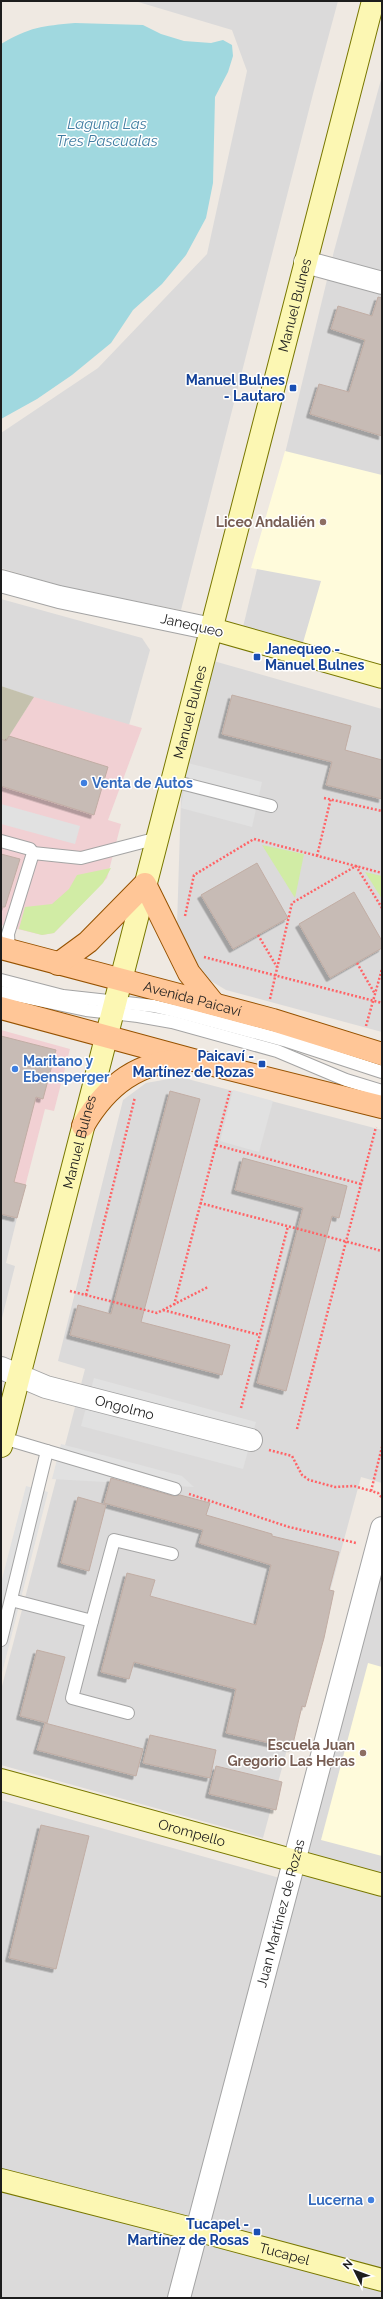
<svg xmlns="http://www.w3.org/2000/svg" width="383" height="2299" font-family="Raleway,sans-serif">
	<defs>
		<filter id="shadow"><feDropShadow dx="-3.5" dy="3.5" stdDeviation="0" flood-color="#0004"/></filter>
	</defs>
	<rect width="100%" height="100%" fill="#efe9e2"/>
	<g fill="#dbdada">
		<path d="M135 1H338L314 90 181 610 68 588 1 568V433L98 368 207 254 247 71 232 30Z"/>
		<path d="M382 76V665L243 627 334 251Z"/>
		<path d="M1 599 142 638 150 650 129 725 35 698 1 686Z"/>
		<path d="M210 660 382 709V1032L226 990 206 978 189 957 177 925 181 797Z"/>
		<path d="M180 1077 382 1130V1483L361 1477 263 1838 1 1765V1690L85 1369 58 1361 123 1100 146 1083Z"/>
		<path d="M1 1214 17 1218 6 1263 15 1266 1 1322Z"/>
		<path d="M382 1563V2298H1V1800L294 1882Z"/>
	</g>
	<g fill="#f1d0d3">
		<path d="M34 697 142 728 108 820 121 824 107 878 54 933 42 935 1 925V739L6 740Z"/>
		<path d="M1 1030 70 1049 54 1111 45 1109 17 1218 1 1214Z"/>
	</g>
	<g fill="#fffbdb">
		<path d="M285 451 382 475V667L302 646 321 581 251 568Z"/>
		<path d="M368 1663 382 1667V1856L321 1840Z"/>
	</g>
	<path fill="#c4c1ad" d="M1 686 34 697 6 741 1 739Z"/>
	<g fill="#d1eca5">
		<path d="M262 845 304 854 295 898Z"/>
		<path d="M111 868 103 883 54 933 42 935 19 929 25 907 52 904 69 889 77 875Z"/>
		<path d="M365 872 382 876V899Z"/>
	</g>
	<g fill="#e1e1e1">
		<path d="M188 763 262 782 252 827 181 808Z"/>
		<path d="M1 804 80 826 75 844 1 824Z"/>
		<path d="M233 1090 273 1101 259 1152 220 1141Z"/>
		<path d="M94 1378 256 1422 243 1469 81 1426Z"/>
		<path d="M61 1444 182 1476 194 1487 52 1479Z"/>
		<path d="M26 1486 48 1492 1 1677V1583Z"/>
	</g>
	<path fill="#a0d8df" d="M75 23 143 25 161 34 184 41 211 43 223 40 232 45 233 56 228 72 215 97 213 183 206 218 186 255 162 284 133 310 111 343 72 375 37 399 1 419V44C30 27 42 26 75 23Z"/>
	<g fill="#c7bbb5" stroke="#c1ada4" filter="url(#shadow)">
		<path d="M378 297 382 298V436L310 414 319 384 349 392 365 340 331 329 338 306 372 316Z"/>
		<path d="M232 695 351 726 345 750 382 760V799L326 785 332 762 222 734Z"/>
		<path d="M9 736 108 767 94 815 1 786V739L6 741Z"/>
		<path d="M1 854 20 859 5 907H1Z"/>
		<path d="M257 863 288 918 233 949 201 895Z"/>
		<path d="M354 892 382 941V948L330 978 299 924Z"/>
		<path d="M1 1036 56 1050 43 1099 36 1097 14 1182 26 1185 17 1218 1 1214Z"/>
		<path d="M170 1091 200 1099 141 1322 230 1345 222 1375 70 1335 78 1305 111 1314Z"/>
		<path d="M243 1158 347 1186 339 1218 332 1216 286 1391 257 1383 303 1208 235 1190Z"/>
		<path d="M111 1478 173 1496 180 1495 210 1503 206 1515 272 1534V1536L339 1552 329 1590 334 1591 324 1638 305 1707 302 1706 292 1748 226 1733 236 1689 134 1662 129 1679 101 1672 127 1573 155 1580 150 1596 256 1625 271 1565 199 1543 203 1530 104 1503Z"/>
		<path d="M78 1497 106 1505 89 1571 61 1563Z"/>
		<path d="M37 1650 65 1657 47 1723 20 1716Z"/>
		<path d="M45 1723 143 1749 136 1776 37 1750Z"/>
		<path d="M150 1735 216 1750 210 1778 143 1763Z"/>
		<path d="M216 1766 282 1782 276 1810 209 1794Z"/>
		<path d="M41 1825 89 1836 56 1969 9 1958Z"/>
	</g>
	<g fill="none" stroke-linecap="round" stroke-linejoin="round">
		<defs>
			<g id="lane">
				<path d="M173 781 271 806"/>
				<path d="M1 841 30 849 33 853 8 934 9 950"/>
				<path d="M33 853 81 858 158 838"/>
				<path d="M1 980 63 996 154 1006 175 1011 287 1041 382 1072"/>
				<path d="M1 992 86 1010 138 1016 172 1022 277 1051 346 1080 382 1091"/>
				<path d="M3 1438 175 1489"/>
				<path d="M11 1600 92 1621 114 1540 172 1554"/>
				<path d="M92 1621 72 1698 128 1713"/>
				<path d="M1 1640 47 1451"/>
			</g>
			<g id="street">
				<path d="M305 262 382 283"/>
				<path d="M1 581 59 597 212 629"/>
				<path id="s1" d="M1 1368 46 1387 251 1440"/>
				<path id="s2" d="M179 2298 382 1528"/>
			</g>
			<g id="secondary">
				<path d="M212 629 382 677"/>
				<path id="s3" d="M1 1446 373 1"/>
				<path id="s4" d="M1 1780 382 1885"/>
				<path id="s5" d="M1 2180 196 2230 382 2280"/>
			</g>
			<g id="primary">
				<path id="s6" d="M1 948 273 1020 382 1054"/>
				<path d="M58 964 88 942 145 884 189 973 214 1004"/>
				<path d="M1 1008 197 1061 382 1107"/>
				<path d="M83 1126C105 1088 136 1061 182 1061"/>
			</g>
		</defs>
		<use href="#lane" stroke="#a4a4a4" stroke-width="14"/>
		<use href="#street" stroke="#a4a4a4" stroke-width="24"/>
		<use href="#secondary" stroke="#787700" stroke-width="24"/>
		<use href="#primary" stroke="#965200" stroke-width="24"/>
		<g stroke="#ff6366" stroke-width="2.5" stroke-dasharray="2 2" stroke-linecap="butt">
			<path d="M324 798 382 811"/>
			<path d="M317 856 331 798"/>
			<path d="M185 916 194 875 254 839 382 873"/>
			<path d="M258 935 277 967"/>
			<path d="M204 957 382 1003"/>
			<path d="M357 963 375 994"/>
			<path d="M270 999 292 903 356 866 382 908"/>
			<path d="M366 1026 382 969"/>
			<path d="M216 1145 361 1184"/>
			<path d="M200 1203 382 1251"/>
			<path d="M70 1291 157 1313 208 1287"/>
			<path d="M86 1295 135 1097"/>
			<path d="M174 1305 230 1091"/>
			<path d="M163 1310 260 1335"/>
			<path d="M241 1408 288 1226"/>
			<path d="M297 1429 376 1127"/>
			<path d="M269 1450 292 1456 302 1475 309 1480 335 1487 354 1486 378 1493 382 1498"/>
			<path d="M371 1491 382 1447"/>
			<path d="M189 1494 289 1527 356 1543"/>
		</g>
		<use href="#lane" stroke="#fff" stroke-width="12"/>
		<use href="#street" stroke="#fff" stroke-width="22"/>
		<use href="#secondary" stroke="#fcf7b3" stroke-width="22"/>
		<use href="#primary" stroke="#ffc697" stroke-width="22"/>
	</g>
	<g fill="#1a4fb4" stroke="#fff" stroke-width="1.5">
		<rect x="289" y="384" width="8" height="8" rx="2"/>
		<rect x="253" y="653" width="8" height="8" rx="2"/>
		<rect x="258" y="1060" width="8" height="8" rx="2"/>
		<rect x="253" y="2228" width="8" height="8" rx="2"/>
	</g>
	<g fill="#8d6e63" stroke="#fff" stroke-width="1.5">
		<circle cx="323" cy="522" r="4"/>
		<circle cx="363" cy="1753" r="4"/>
	</g>
	<g fill="#3f7fe0" stroke="#fff" stroke-width="1.5">
		<circle cx="84" cy="783" r="4"/>
		<circle cx="15" cy="1069" r="4"/>
		<circle cx="371" cy="2200" r="4"/>
	</g>
	<g text-anchor="middle" dominant-baseline="central" stroke-width="3" stroke-linejoin="round" paint-order="stroke">
		<g font-size="14" fill="#1d1d1d" stroke="#fff">
			<text stroke="none"><textPath href="#s3" startOffset="1178">Manuel Bulnes</textPath></text>
			<text transform="translate(192 625) rotate(13)">Janequeo</text>
			<text stroke="none"><textPath href="#s3" startOffset="758">Manuel Bulnes</textPath></text>
			<text stroke="none"><textPath href="#s6" startOffset="198">Avenida Paicaví</textPath></text>
			<text stroke="none"><textPath href="#s3" startOffset="314">Manuel Bulnes</textPath></text>
			<text stroke="none"><textPath href="#s1" startOffset="130">Ongolmo</textPath></text>
			<text stroke="none"><textPath href="#s4" startOffset="198">Orompello</textPath></text>
			<text stroke="none"><textPath href="#s2" startOffset="398">Juan Martínez de Rozas</textPath></text>
			<text stroke="none"><textPath href="#s5" startOffset="293">Tucapel</textPath></text>
		</g>
		<g font-size="14" font-weight="bold" fill="#164399" stroke="#fff" text-anchor="end">
			<text x="285" y="380">Manuel Bulnes<tspan x="285" dy="16">- Lautaro</tspan></text>
			<text x="265" y="649" text-anchor="start">Janequeo -<tspan x="265" dy="16">Manuel Bulnes</tspan></text>
			<text x="254" y="1056">Paicaví -<tspan x="254" dy="16">Martínez de Rozas</tspan></text>
			<text x="249" y="2224">Tucapel -<tspan x="249" dy="16">Martínez de Rosas</tspan></text>
		</g>
		<g font-size="14" font-weight="bold" fill="#785e54" stroke="#fff" text-anchor="end">
			<text x="315" y="522">Liceo Andalién</text>
			<text x="355" y="1745">Escuela Juan<tspan x="355" dy="16">Gregorio Las Heras</tspan></text>
		</g>
		<g font-size="14" font-weight="bold" fill="#366cbe" stroke="#fff" text-anchor="start">
			<text x="92" y="783">Venta de Autos</text>
			<text x="23" y="1061">Maritano y<tspan x="23" dy="16">Ebensperger</tspan></text>
			<text x="363" y="2200" text-anchor="end">Lucerna</text>
		</g>
		<g font-size="15" font-style="italic" fill="#407ca1" stroke="#fff">
			<text x="107" y="124">Laguna Las<tspan x="107" dy="17">Tres Pascualas</tspan></text>
		</g>
	</g>
	<rect width="383" height="2299" fill="none" stroke="#1d1d1d" stroke-width="4"/>
	<g transform="translate(355 2271) rotate(312)" stroke="#ffffff" stroke-width="3" paint-order="stroke">
	<path d="M0-3L7 15L0 10L-7 15Z" fill="#1d1d1d"/>
	<text y="-6" font-size="11" font-weight="bold" text-anchor="middle" fill="#1d1d1d">N</text>
	</g>
</svg>
